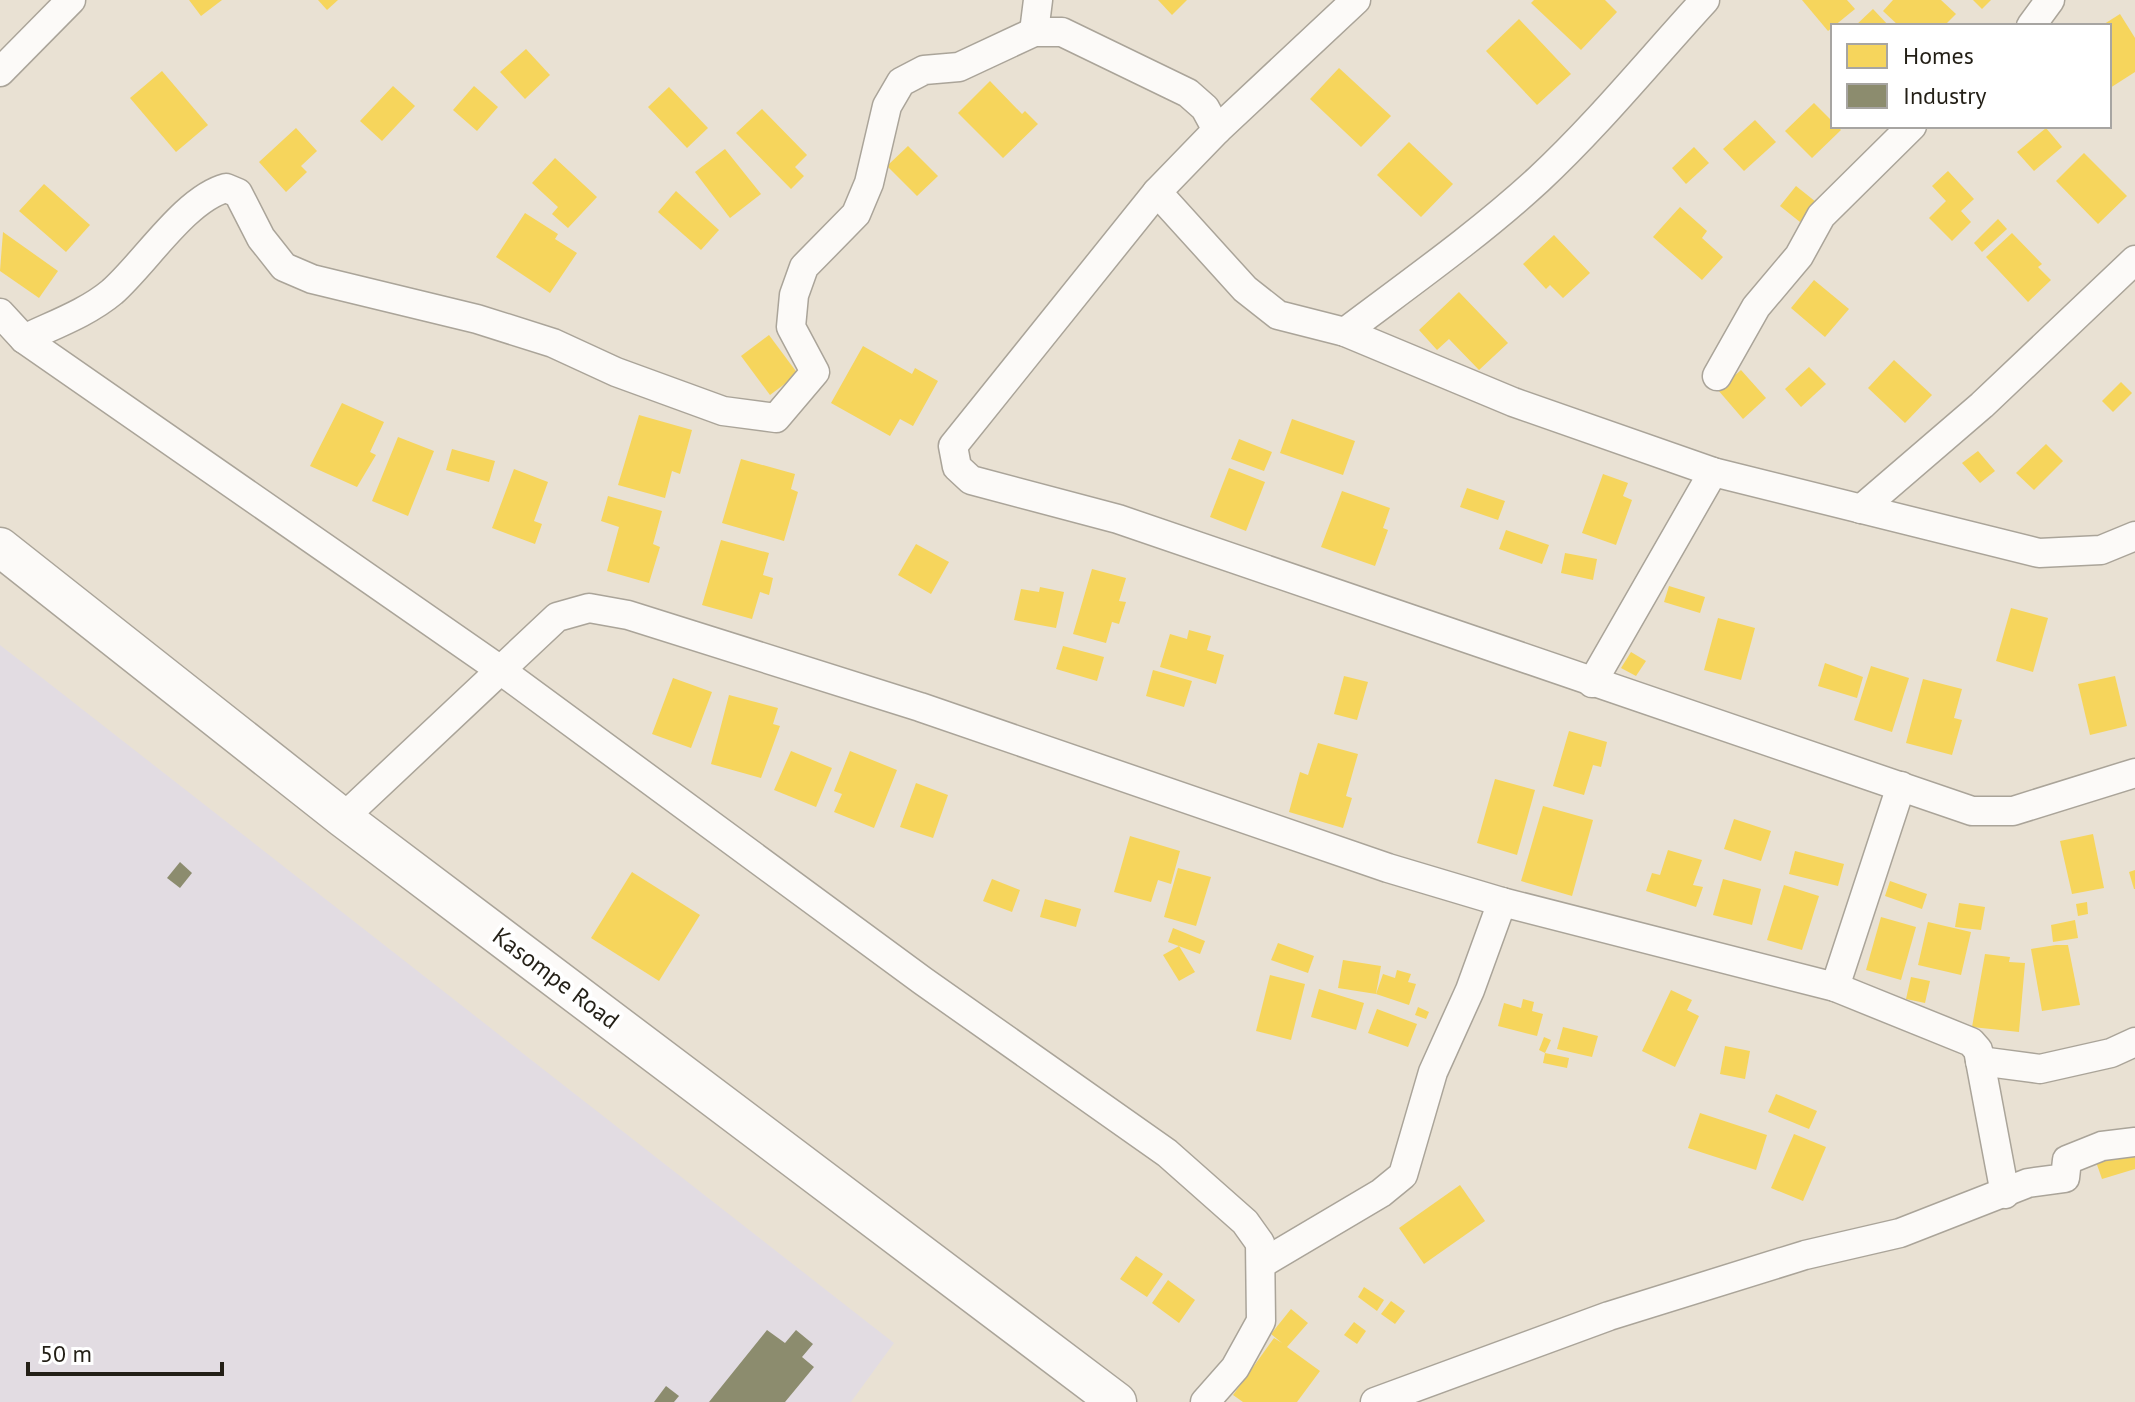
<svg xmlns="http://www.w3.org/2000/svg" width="2135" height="1402" font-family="'PT Sans',sans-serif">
	<rect width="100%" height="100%" fill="#e9e1d3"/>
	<path fill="#e2dce2" d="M0 645 894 1343 851 1402H0Z"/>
	<g fill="#f6d55c">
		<path d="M189 0H222L201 16Z"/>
		<path d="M318 0H338L327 10Z"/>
		<path d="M1158 0H1187L1172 15Z"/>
		<path d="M1534 0H1605L1617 12 1581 50 1531 3Z"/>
		<path d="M1802 0H1847L1855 9 1828 31Z"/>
		<path d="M1893 0H1941L1956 14 1944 26H1899L1883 11Z"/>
		<path d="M1973 0H1991L1982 9Z"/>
		<path d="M1873 9 1889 26H1855Z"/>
		<path d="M2120 14 2135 38V72L2110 88 2109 26H2101Z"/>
		<path d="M1519 19 1571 74 1537 105 1486 51Z"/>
		<path d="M526 49 550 75 525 99 500 72Z"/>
		<path d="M1339 68 1391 116 1361 147 1310 99Z"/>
		<path d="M162 71 208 125 176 152 130 98Z"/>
		<path d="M990 81 1022 114 1025 111 1038 124 1003 158 958 113Z"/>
		<path d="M393 86 415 106 382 141 360 121Z"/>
		<path d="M474 86 498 107 477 131 453 110Z"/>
		<path d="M669 87 708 128 687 148 648 107Z"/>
		<path d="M1814 103 1841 130 1812 158 1785 131Z"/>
		<path d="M762 109 807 155 795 167 804 176 791 189 736 133Z"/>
		<path d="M1755 120 1776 142 1744 171 1723 149Z"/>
		<path d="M296 128 317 151 301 166 307 172 286 192 259 162Z"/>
		<path d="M2046 128 2062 147 2034 171 2017 152Z"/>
		<path d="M1409 142 1453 184 1421 217 1377 175Z"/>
		<path d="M908 146 938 176 917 196 887 166Z"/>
		<path d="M1694 147 1709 163 1686 184 1672 168Z"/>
		<path d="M725 149 761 194 730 218 695 172Z"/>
		<path d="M2084 153 2127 196 2098 224 2056 181Z"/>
		<path d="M555 158 597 197 568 228 552 214 558 207 532 183Z"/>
		<path d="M1948 171 1974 199 1961 211 1971 222 1952 241 1929 218 1946 201 1932 186Z"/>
		<path d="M44 184 90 225 66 252 19 211Z"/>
		<path d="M1796 186 1816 202 1800 222 1780 206Z"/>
		<path d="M676 191 719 230 701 250 658 212Z"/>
		<path d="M1680 207 1707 231 1702 238 1723 257 1702 280 1653 237Z"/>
		<path d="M525 213 558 234 555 239 577 253 550 293 496 257Z"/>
		<path d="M1998 219 2007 229 1982 252 1974 243Z"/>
		<path d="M3 232 58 271 39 298 0 271Z"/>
		<path d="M2012 233 2042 264 2038 267 2051 280 2028 302 1986 257Z"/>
		<path d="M1554 235 1590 273 1563 298 1550 285 1546 289 1523 264Z"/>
		<path d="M1814 280 1849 309 1825 337 1791 308Z"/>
		<path d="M1459 292 1508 343 1479 370 1449 339 1437 350 1419 330Z"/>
		<path d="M769 335 798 374 770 395 741 356Z"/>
		<path d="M863 346 912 374 915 368 938 381 913 426 900 419 890 436 831 403Z"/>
		<path d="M1894 360 1932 395 1905 423 1868 388Z"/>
		<path d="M1809 367 1826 384 1801 407 1785 389Z"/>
		<path d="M1741 370 1766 398 1743 419 1718 390Z"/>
		<path d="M2121 382 2132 393 2113 412 2102 401Z"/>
		<path d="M342 403 384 422 370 452 376 455 357 487 310 466Z"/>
		<path d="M639 415 692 430 680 474 672 471 665 498 618 485Z"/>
		<path d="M1292 419 1355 441 1343 475 1280 453Z"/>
		<path d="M398 437 434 451 408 516 372 501Z"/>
		<path d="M1239 439 1272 452 1264 471 1231 459Z"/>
		<path d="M2046 444 2063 461 2034 490 2016 473Z"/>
		<path d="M452 449 495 461 489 482 446 470Z"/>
		<path d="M1978 451 1995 471 1980 483 1962 463Z"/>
		<path d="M741 459 795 474 791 489 798 492 784 541 722 523Z"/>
		<path d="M1229 468 1265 482 1246 531 1210 517Z"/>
		<path d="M514 469 548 482 534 521 542 524 535 544 492 528Z"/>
		<path d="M1603 474 1628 483 1623 496 1632 500 1616 545 1582 533Z"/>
		<path d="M1467 488 1505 501 1498 520 1460 507Z"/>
		<path d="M1342 491 1390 508 1383 528 1388 530 1375 566 1321 547Z"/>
		<path d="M608 496 662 511 653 544 660 547 649 583 607 571 619 527 601 521Z"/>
		<path d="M1506 530 1549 545 1542 564 1499 549Z"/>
		<path d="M721 540 769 553 763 575 773 578 769 595 760 592 752 619 702 605Z"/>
		<path d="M916 544 949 562 931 594 898 575Z"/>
		<path d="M1565 553 1597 559 1593 580 1561 573Z"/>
		<path d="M1092 569 1126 578 1119 601 1126 602 1119 624 1112 622 1106 643 1073 634Z"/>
		<path d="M1669 586 1705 597 1700 613 1664 602Z"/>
		<path d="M1040 587 1064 592 1056 628 1014 620 1021 589 1039 592Z"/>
		<path d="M2011 608 2048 618 2033 672 1996 661Z"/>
		<path d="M1718 618 1755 628 1741 680 1704 670Z"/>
		<path d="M1189 630 1211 636 1207 650 1224 655 1216 684 1160 667 1170 634 1187 639Z"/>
		<path d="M1063 646 1104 657 1097 681 1056 669Z"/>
		<path d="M1631 652 1646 661 1636 676 1621 668Z"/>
		<path d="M1825 663 1863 677 1857 698 1818 686Z"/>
		<path d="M1871 666 1909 678 1892 732 1854 720Z"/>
		<path d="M1153 670 1192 681 1184 707 1146 696Z"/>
		<path d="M1344 676 1368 682 1357 720 1334 714Z"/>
		<path d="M2115 676 2127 726 2090 735 2078 684Z"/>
		<path d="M673 678 712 692 691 748 652 734Z"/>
		<path d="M1923 679 1962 689 1954 718 1962 720 1952 755 1906 743Z"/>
		<path d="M729 695 778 708 773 724 780 726 761 778 711 764Z"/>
		<path d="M1569 731 1607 742 1601 767 1593 765 1584 795 1553 786Z"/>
		<path d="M1318 743 1358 754 1346 796 1352 798 1343 828 1289 812 1300 772 1308 775Z"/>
		<path d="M791 751 832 768 816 807 774 790Z"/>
		<path d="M850 751 897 770 874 828 834 812 842 794 834 791Z"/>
		<path d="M1495 779 1535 790 1517 855 1477 843Z"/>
		<path d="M916 783 948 795 933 838 900 827Z"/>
		<path d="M1543 806 1593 820 1572 896 1521 881Z"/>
		<path d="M1734 819 1771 831 1761 861 1724 849Z"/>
		<path d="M2093 834 2104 888 2072 894 2060 841Z"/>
		<path d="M1130 836 1180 851 1171 884 1158 880 1151 902 1114 892Z"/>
		<path d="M1668 850 1702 860 1693 885 1703 887 1696 907 1646 891 1652 873 1660 875Z"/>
		<path d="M1795 851 1844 864 1838 886 1789 874Z"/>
		<path d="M1178 868 1211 877 1196 926 1164 917Z"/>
		<path d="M2135 870V889H2134L2129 872Z"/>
		<path d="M632 872 700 915 659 981 591 938Z"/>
		<path d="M992 879 1020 890 1012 912 983 901Z"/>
		<path d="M1723 879 1761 889 1752 925 1713 915Z"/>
		<path d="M1890 881 1927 894 1922 909 1885 896Z"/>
		<path d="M1784 885 1819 896 1802 950 1767 940Z"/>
		<path d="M1045 899 1081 909 1076 927 1040 917Z"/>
		<path d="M2087 902 2088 914 2078 916 2076 904Z"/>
		<path d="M1959 903 1985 907 1981 930 1955 927Z"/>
		<path d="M1881 917 1916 927 1901 980 1866 970Z"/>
		<path d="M2075 920 2078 938 2053 942 2051 925Z"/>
		<path d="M1928 922 1971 932 1961 975 1918 965Z"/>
		<path d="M1173 928 1205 941 1200 954 1168 942Z"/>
		<path d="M1278 943 1314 956 1308 973 1271 960Z"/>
		<path d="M2056 945H2068L2080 1005 2042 1011 2031 949Z"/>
		<path d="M1179 946 1195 972 1179 981 1163 955Z"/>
		<path d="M1985 954 2010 957 2009 962 2025 963 2019 1032 1972 1027Z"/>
		<path d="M1343 960 1381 966 1376 994 1338 988Z"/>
		<path d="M1397 970 1411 974 1408 982 1416 984 1409 1005 1376 994 1383 974 1395 978Z"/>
		<path d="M1270 975 1305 984 1291 1040 1256 1031Z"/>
		<path d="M1911 977 1930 981 1925 1003 1906 999Z"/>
		<path d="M1319 989 1364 1003 1356 1030 1311 1017Z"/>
		<path d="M1671 990 1692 1000 1687 1010 1699 1016 1675 1067 1642 1051Z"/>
		<path d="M1523 999 1534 1002 1532 1011 1543 1014 1537 1036 1498 1026 1504 1003 1521 1008Z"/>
		<path d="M1418 1007 1429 1012 1426 1019 1415 1015Z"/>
		<path d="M1377 1009 1417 1024 1408 1047 1368 1033Z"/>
		<path d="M1563 1027 1598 1036 1592 1057 1557 1049Z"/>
		<path d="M1544 1037 1551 1040 1545 1053 1539 1050Z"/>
		<path d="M1725 1046 1750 1051 1745 1079 1720 1074Z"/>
		<path d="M1545 1053 1569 1058 1567 1068 1543 1063Z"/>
		<path d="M1776 1094 1817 1111 1809 1129 1768 1112Z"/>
		<path d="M1700 1113 1767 1135 1756 1170 1688 1148Z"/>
		<path d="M1794 1134 1826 1147 1803 1201 1771 1188Z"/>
		<path d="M2135 1147V1169L2102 1179 2095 1159Z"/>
		<path d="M1460 1185 1485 1221 1424 1264 1399 1228Z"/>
		<path d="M1136 1256 1163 1274 1147 1297 1120 1279Z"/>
		<path d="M1168 1280 1195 1300 1179 1323 1152 1303Z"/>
		<path d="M1364 1287 1384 1300 1377 1311 1358 1297Z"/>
		<path d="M1391 1301 1405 1311 1395 1324 1381 1314Z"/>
		<path d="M1291 1309 1308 1323 1287 1347 1320 1371 1297 1402H1243L1233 1395 1274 1338 1282 1343 1271 1334Z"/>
		<path d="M1354 1322 1366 1331 1357 1344 1344 1335Z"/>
	</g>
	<g fill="#8c8c6e">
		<path d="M180 862 192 873 180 888 167 878Z"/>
		<path d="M767 1330 785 1343 796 1330 813 1344 802 1357 814 1367 785 1402H709Z"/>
		<path d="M666 1386 679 1396 674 1402H654Z"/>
	</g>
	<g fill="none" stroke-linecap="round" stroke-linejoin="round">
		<defs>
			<g id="street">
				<path d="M1356 0 1217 130 1157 192 953 446 957 467 971 480 1118 519 1972 811H2013L2135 773"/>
				<path d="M2031 26 2050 0"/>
				<path d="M1034 32 1038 0"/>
				<path d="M0 72 71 0"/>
				<path d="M1157 192 1245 289 1278 315 1345 332 1513 402 1713 472 2039 553 2101 550 2135 536"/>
				<path d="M0 313 24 339 499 669 923 981 1167 1153 1245 1222 1260 1243 1261 1321 1235 1368 1205 1402"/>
				<path d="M1345 332C1410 283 1478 235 1538 180 1598 124 1650 60 1705 0"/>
				<path d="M24 339C53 325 87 313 112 292 145 263 185 199 226 188L238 193 261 238 284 267 312 279 477 319 553 343 616 372 723 411 776 418 815 372 791 327 794 295 804 267 856 214 869 183 887 106 901 82 924 70 959 67 1034 32H1062L1188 93 1205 108 1217 130"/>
				<path d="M1717 376 1756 307 1799 256 1821 216 1912 126"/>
				<path d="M1861 509 1982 405 2135 260"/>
				<path d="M1592 683 1713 472"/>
				<path d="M343 818 557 617 589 608 628 615 920 707 1388 868 1502 902 1835 987 1901 786"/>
				<path d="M1835 987 1971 1042 1978 1050 2005 1194"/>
				<path d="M1980 1061 2040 1069 2111 1053 2135 1042"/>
				<path d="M1261 1264 1381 1193 1403 1175 1433 1072 1470 990 1502 902"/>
				<path d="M1375 1402 1609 1316 1805 1255 1900 1233 2028 1183 2065 1178 2067 1160 2102 1146 2135 1142"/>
			</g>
			<path id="secondary" d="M0 547 343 818 1117 1402"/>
		</defs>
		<use href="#street" stroke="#aaa499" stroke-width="31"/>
		<use href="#secondary" stroke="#aaa499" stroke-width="41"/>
		<use href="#street" stroke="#fcfaf8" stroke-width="28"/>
		<use href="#secondary" stroke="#fcfaf8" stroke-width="38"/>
	</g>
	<g text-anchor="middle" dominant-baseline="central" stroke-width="8" stroke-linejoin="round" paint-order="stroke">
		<g font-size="24" fill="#231f16" stroke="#fff">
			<text transform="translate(556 978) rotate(37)">Kasompe Road</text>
		</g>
	</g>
	<rect x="1831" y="24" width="280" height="104" fill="#ffffff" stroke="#a7a5a2" stroke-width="2"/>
	<rect x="1847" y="44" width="40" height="24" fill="#f6d55c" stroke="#a7a5a2" stroke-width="2"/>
	<text x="1903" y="64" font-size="24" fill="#231f16">Homes</text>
	<rect x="1847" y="84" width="40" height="24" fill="#8c8c6e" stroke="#a7a5a2" stroke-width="2"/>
	<text x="1903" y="104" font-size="24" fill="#231f16">Industry</text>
	<path d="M28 1362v12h194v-12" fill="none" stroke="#231f16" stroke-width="4"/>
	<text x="40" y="1362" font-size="24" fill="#231f16" stroke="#ffffff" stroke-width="6" paint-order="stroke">50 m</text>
</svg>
